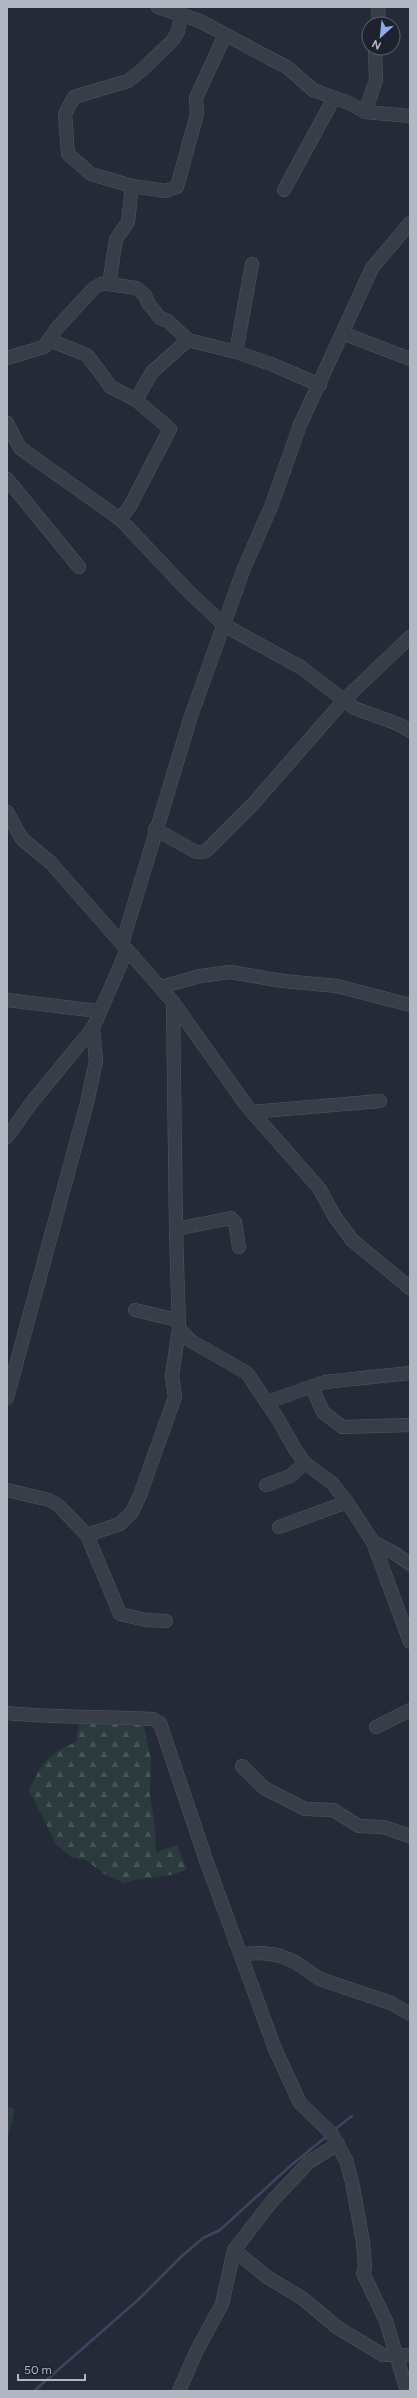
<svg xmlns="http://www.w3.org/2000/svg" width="417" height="2398" font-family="Figtree,sans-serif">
	<defs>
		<pattern id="forest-firs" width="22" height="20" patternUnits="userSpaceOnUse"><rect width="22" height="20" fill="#2a3a3d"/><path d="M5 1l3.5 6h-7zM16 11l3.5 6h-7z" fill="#465457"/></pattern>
	</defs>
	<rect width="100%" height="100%" fill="#242a38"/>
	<path fill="url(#forest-firs)" d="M81 1710 142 1715 151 1760 150 1796 155 1825 156 1852 177 1845 187 1869C168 1879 144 1876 124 1883L106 1875 84 1859 72 1858 56 1844 29 1790C43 1762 47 1755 76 1742Z"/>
	<path fill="#2a3a3d" d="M7 2106 15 2109 7 2141Z"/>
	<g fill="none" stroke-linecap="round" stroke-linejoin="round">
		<g stroke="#3c465f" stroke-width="2.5">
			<path d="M334 2130 352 2116"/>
			<path d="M34 2391 139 2299 182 2256 203 2238 220 2230 289 2167 327 2136"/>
		</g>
		<defs>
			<g id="minor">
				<path d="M158 7 200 21 273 60 287 67 313 90 349 103 365 112 410 116"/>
				<path d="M378 7 379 24"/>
				<path d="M181 15 178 31 173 40 141 71 128 81 74 97 65 114 68 154 91 174 132 186 166 191 177 187 197 114 196 98 225 35"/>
				<path d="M365 112 376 80 375 48"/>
				<path d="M284 190 334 98"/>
				<path d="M109 284 116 239 128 222 132 186"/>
				<path d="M342 333 410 359"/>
				<path d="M49 340 87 355 111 387 136 400"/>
				<path d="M236 352 252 264"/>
				<path d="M7 358 44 347 57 328 94 288 101 284H109L136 288 145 295 148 303 160 318 168 321 188 340 236 352 271 364 320 385"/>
				<path d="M7 423 20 448 120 519 188 591 224 625 302 668 354 708 398 724 410 731"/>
				<path d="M7 479 79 567"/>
				<path d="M120 519 130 506 170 429 136 400 152 372 188 340"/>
				<path d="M7 812 22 839 51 863 173 1002 246 1105 319 1188 335 1217 352 1240 410 1288"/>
				<path d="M155 829 196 852H204L208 849 253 804 345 699 410 637"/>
				<path d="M122 944 191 716 244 568 271 507 300 425 372 268 410 223"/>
				<path d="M161 987 200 976 230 972 283 981 337 986 410 1005"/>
				<path d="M7 1000 98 1011"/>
				<path d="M173 1002 176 1229 179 1329 191 1341 247 1373 278 1419 295 1449 305 1463 332 1483 347 1502 373 1542 394 1553 410 1564"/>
				<path d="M252 1112 380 1101"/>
				<path d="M7 1137 32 1102 93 1028 127 950"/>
				<path d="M176 1229 231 1218 235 1222 239 1247"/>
				<path d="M135 1310 177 1320"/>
				<path d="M312 1387 323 1412 342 1427 410 1425"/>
				<path d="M7 1398 87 1103 96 1061 93 1028"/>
				<path d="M267 1402 325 1382 410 1373"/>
				<path d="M266 1485 290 1476 305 1463"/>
				<path d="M7 1490 49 1500 58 1505 87 1535 120 1614 146 1620 166 1621"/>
				<path d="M279 1527 347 1502"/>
				<path d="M87 1535 120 1524 132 1512 140 1495 175 1397 172 1376 179 1329"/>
				<path d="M373 1542 410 1642"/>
				<path d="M7 1713C56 1718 104 1716 153 1719L160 1723 206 1860 275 2049 300 2103 331 2133 346 2160 352 2182 363 2242 365 2268 363 2273 386 2321 407 2391"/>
				<path d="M376 1727 410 1710"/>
				<path d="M242 1766 264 1788 305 1809 333 1810 359 1826 383 1827 410 1836"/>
				<path d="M241 1954 261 1953 278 1955 295 1962 320 1979 391 2003 410 2014"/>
				<path d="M234 2250 267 2277 302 2298 338 2328 383 2355H410"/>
				<path d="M179 2391 196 2352 222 2304 234 2250 273 2200 309 2162 338 2144"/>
			</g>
		</defs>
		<use href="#minor" stroke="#535763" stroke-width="14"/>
		<use href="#minor" stroke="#383d48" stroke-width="13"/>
	</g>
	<rect width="417" height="2398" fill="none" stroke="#b3b7c4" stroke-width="16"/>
	<g transform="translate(381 36) rotate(207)"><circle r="19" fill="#1d222d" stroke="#595e69"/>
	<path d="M0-3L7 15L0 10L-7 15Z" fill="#91a8eb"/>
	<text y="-6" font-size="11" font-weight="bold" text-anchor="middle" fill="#b3b7c4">N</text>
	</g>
	<path d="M18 2374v6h67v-6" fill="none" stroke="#b3b7c4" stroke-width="2"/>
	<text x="24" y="2374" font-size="12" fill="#b3b7c4" stroke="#1d222d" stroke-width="3" paint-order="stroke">50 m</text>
</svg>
